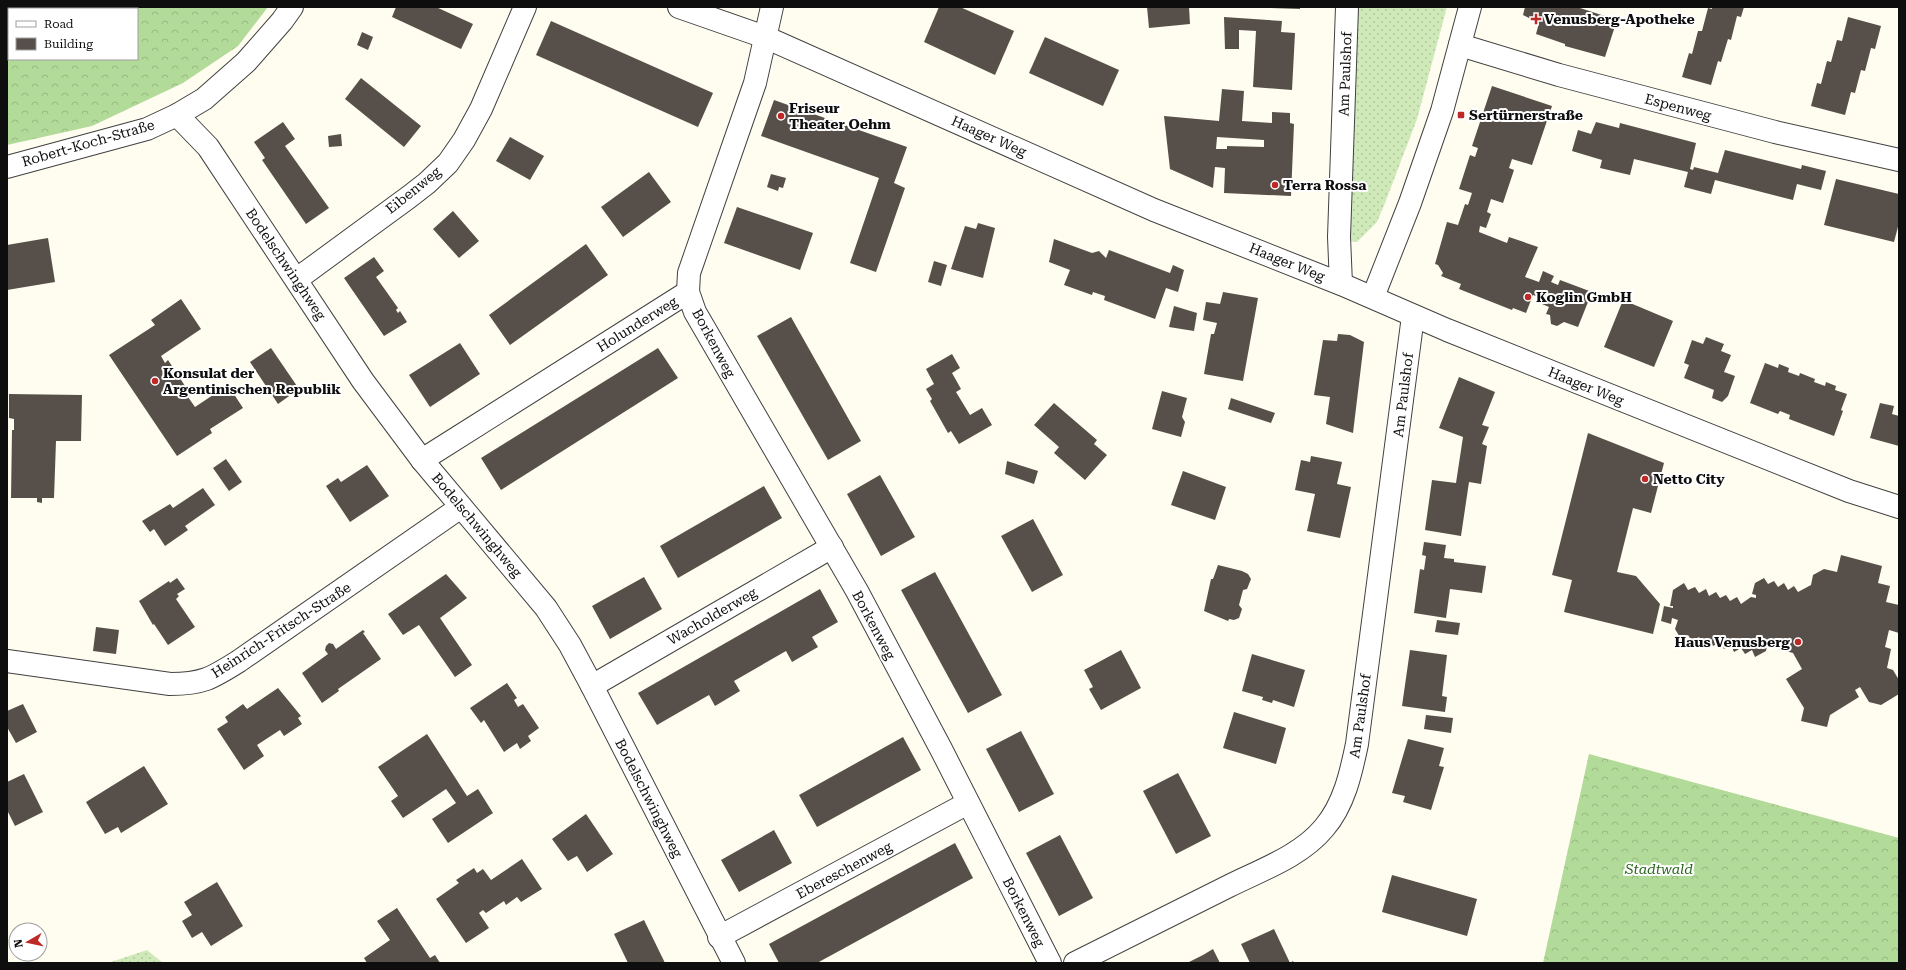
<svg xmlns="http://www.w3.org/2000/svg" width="1906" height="970" font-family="'Roboto Serif',serif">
	<defs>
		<pattern id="grass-dots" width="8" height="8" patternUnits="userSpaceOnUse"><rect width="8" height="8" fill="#cfe9b9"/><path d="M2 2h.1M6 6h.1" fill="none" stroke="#b1c79e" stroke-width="1.8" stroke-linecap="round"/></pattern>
		<pattern id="forest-crowns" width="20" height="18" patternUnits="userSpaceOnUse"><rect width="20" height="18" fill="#b2da98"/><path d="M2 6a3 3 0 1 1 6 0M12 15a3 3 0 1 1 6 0" fill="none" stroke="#98ba82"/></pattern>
	</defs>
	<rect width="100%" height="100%" fill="#fffdef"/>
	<g fill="url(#grass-dots)">
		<path d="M1354 7H1447L1417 119 1385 203 1377 222 1357 242 1349 241Z"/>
		<path d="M147 950 163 963H108Z"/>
	</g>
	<g fill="url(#forest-crowns)" fill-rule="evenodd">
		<path d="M7 7H268L238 46 183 83 92 126 7 145ZM9 9H137V59H9Z"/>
		<path d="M1589 754 1899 838V963H1543Z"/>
	</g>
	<g fill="#57504a" fill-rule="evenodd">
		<path d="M396 7H436L473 24 461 49 392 17Z"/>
		<path d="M939 7H960L1014 31 995 75 924 42Z"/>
		<path d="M1147 7H1189L1190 24 1149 28Z"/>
		<path d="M1271 7H1300V9L1271 8Z"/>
		<path d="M1525 7H1577L1617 20 1605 57 1565 46V44L1536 34 1539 23 1523 15Z"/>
		<path d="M1712 7H1744L1741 17 1737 16 1731 40 1728 39 1721 62 1718 61 1711 85 1682 77 1689 53 1692 54 1698 31H1702L1708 8 1712 9Z"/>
		<path d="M1224 17 1282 21 1281 32 1295 33 1292 90 1253 87 1256 31 1239 30V49H1225Z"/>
		<path d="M1848 17 1881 26 1875 49 1871 48 1865 71 1861 70 1855 93 1851 92 1845 115 1811 106 1817 83 1821 84 1827 61 1831 62 1837 40 1842 41Z"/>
		<path d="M551 21 713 93 698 127 536 55Z"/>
		<path d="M362 32 373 37 368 50 357 45Z"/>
		<path d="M1045 37 1119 70 1103 106 1029 73Z"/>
		<path d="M361 78 421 126 404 147 345 99Z"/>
		<path d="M1492 86 1552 106 1532 165 1512 159 1509 168 1514 170 1503 203 1491 199 1487 212 1491 214 1486 228 1480 226 1479 232 1507 243 1509 237 1538 247 1525 277 1539 282 1543 271 1554 276 1551 282 1558 285 1560 280 1592 292 1578 327 1564 322 1557 326 1551 324 1550 315 1546 314 1549 307 1542 304 1544 299 1533 295 1526 313 1513 308 1512 310 1459 289 1461 284 1441 276 1443 273 1438 265 1435 264 1447 222 1458 225 1465 204 1468 205 1472 193 1459 189 1470 155 1475 157 1478 148 1472 146Z"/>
		<path d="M1222 89 1244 91 1242 121 1272 123V112L1290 113V123L1294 124 1291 196 1224 193 1225 168 1215 167 1213 188 1170 169 1164 116 1219 121ZM1217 137 1264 140V147L1227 146V149H1216Z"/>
		<path d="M774 100 907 147 894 183 905 188 876 272 850 263 879 178 761 136Z"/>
		<path d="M283 122 295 139 285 146 329 208 306 224 262 160 265 158 254 142Z"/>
		<path d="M1596 122 1619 128 1620 123 1696 143 1690 169 1693 170 1694 167 1718 173 1725 150 1801 169 1802 165 1826 171 1821 190 1797 184 1793 200 1715 180 1711 194 1684 187 1688 172 1634 159 1630 175 1600 168 1602 160 1572 151 1578 130 1591 134Z"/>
		<path d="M341 134 342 146 329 147 328 136Z"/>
		<path d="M510 137 544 156 530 180 496 161Z"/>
		<path d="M649 172 671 202 623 237 601 207Z"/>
		<path d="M771 174 786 178 783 188 779 187 778 191 767 187Z"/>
		<path d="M1836 179 1899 194V223L1894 242 1824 225Z"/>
		<path d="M737 207 813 233 800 270 724 243Z"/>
		<path d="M453 211 479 241 459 258 433 229Z"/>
		<path d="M978 223 995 228 983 278 951 269 965 226 976 229Z"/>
		<path d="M48 238 55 282 7 290V245Z"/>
		<path d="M1054 239 1092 253 1099 251 1106 258 1109 250 1170 273 1173 265 1184 270 1178 292 1166 288 1155 319 1104 300 1105 296 1093 292 1092 295 1064 285 1070 270 1049 262Z"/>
		<path d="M586 244 608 275 510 345 489 315Z"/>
		<path d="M374 257 384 271 376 277 398 308 396 310 398 313 400 311 407 322 384 336 344 278Z"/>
		<path d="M934 261 947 265 941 286 928 282Z"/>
		<path d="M1223 292 1258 298 1243 381 1204 374 1211 334H1214L1217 323 1203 320 1206 302 1220 304Z"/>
		<path d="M181 299 201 329 161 356 165 363 168 360 191 395 188 397 195 407 228 385 243 408 210 429 212 433 177 456 109 355 155 325 151 320Z"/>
		<path d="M1623 300 1673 321 1654 367 1604 347Z"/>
		<path d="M1174 306 1197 313 1194 331 1169 327Z"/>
		<path d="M791 317 861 441 828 460 757 336Z"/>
		<path d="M1338 334 1350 335 1364 342 1353 433 1326 424 1330 397 1314 395 1323 340 1337 341Z"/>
		<path d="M1706 337 1724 344 1721 351 1731 355 1724 372 1735 376 1728 396 1722 402 1712 398 1714 390 1684 378 1689 365 1684 363 1692 340 1703 344Z"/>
		<path d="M460 343 480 374 430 407 409 375Z"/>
		<path d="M271 348 299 389 278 404 250 362Z"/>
		<path d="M658 348 678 378 501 490 481 458Z"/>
		<path d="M952 354 960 368 952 373 961 389 956 392 970 415 982 408 992 425 959 444 951 431 948 433 930 401 932 399 926 389 934 384 926 369Z"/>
		<path d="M1765 363 1778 368 1779 364 1789 368 1788 372 1799 376 1800 373 1815 379 1814 382 1825 386 1826 382 1836 386 1835 390 1847 394 1841 410 1843 411 1834 436 1789 419 1790 415 1780 411 1778 414 1750 403Z"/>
		<path d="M1459 377 1495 392 1482 425 1489 427 1482 444 1487 446 1481 484 1469 482 1461 536 1425 530 1432 480 1456 483 1463 437 1439 428Z"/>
		<path d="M1162 391 1187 398 1182 417 1185 422 1181 437 1152 429Z"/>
		<path d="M9 394 82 395 81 441H56L54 498H42V503L37 502V498H11L12 430H14V419L9 418Z"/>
		<path d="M1231 398 1275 413 1271 423 1228 409Z"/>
		<path d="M1054 403 1097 440 1094 444 1107 455 1085 480 1054 453 1059 447 1034 425Z"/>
		<path d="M1880 403 1894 406 1892 414 1899 416V446L1870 438Z"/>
		<path d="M1588 433 1664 463 1651 513 1633 508 1617 572 1636 576 1660 604 1653 634 1564 612 1572 580 1552 575Z"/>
		<path d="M1311 456 1342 462 1337 484 1351 487 1340 538 1307 531 1315 494 1295 490 1301 460 1310 462Z"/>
		<path d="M226 459 242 482 229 491 213 468Z"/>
		<path d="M1007 461 1038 471 1034 484 1005 474Z"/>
		<path d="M367 465 389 496 350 522 326 486 338 478 341 482Z"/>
		<path d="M1183 471 1226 487 1215 520 1171 505Z"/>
		<path d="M880 475 915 537 881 556 847 494Z"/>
		<path d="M764 486 782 518 678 578 660 546Z"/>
		<path d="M203 488 215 505 185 526 188 530 165 546 154 529 150 532 142 521 170 504 173 508Z"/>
		<path d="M1033 519 1063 575 1032 592 1001 536Z"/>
		<path d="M1424 542 1446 545 1444 558 1454 559V562L1486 566 1482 593 1450 589 1446 618 1414 613 1420 569 1424 570 1426 556 1422 555Z"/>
		<path d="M1841 555 1882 566 1878 583 1890 586 1886 602 1899 605V633L1889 630 1885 647 1891 649 1887 668 1893 670 1899 680V694L1881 705 1869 702 1860 687 1855 690 1859 697 1830 715 1827 727 1801 721 1804 708 1786 679 1802 669 1793 653 1767 646 1766 651 1755 657 1752 650 1745 654 1741 648 1734 652 1731 645 1724 649 1720 642 1713 646 1709 639 1702 643 1699 637 1692 641 1688 635 1681 639 1675 629 1678 620 1672 618 1671 624 1661 621 1664 606 1673 608V606H1670L1673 590 1684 583 1688 590 1695 587 1699 593 1706 589 1709 596 1716 592 1720 598 1726 595 1730 601 1737 597 1741 604 1751 597 1756 598V595L1752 594 1755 583 1764 578 1768 584 1774 581 1778 587 1784 583 1788 590 1794 586 1798 592 1811 585 1813 575 1824 569 1837 572Z"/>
		<path d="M1218 565 1242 571 1248 574 1251 579 1247 589 1243 590 1239 605 1242 609 1239 618 1234 620 1229 619 1228 621 1204 611 1211 579H1213Z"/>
		<path d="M935 572 1002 695 968 713 901 590Z"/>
		<path d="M446 574 467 598 440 618 472 665 455 677 419 625 403 635 388 614Z"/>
		<path d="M644 577 662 609 610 639 592 606Z"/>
		<path d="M177 578 185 589 177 594 179 596 176 599 195 627 168 645 154 624 153 625 139 601 169 581 170 583Z"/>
		<path d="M820 589 838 622 812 637 818 647 792 662 786 651 734 681 740 691 715 706 709 695 657 725 638 693Z"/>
		<path d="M1437 620 1460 623 1458 635 1435 632Z"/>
		<path d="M96 627 119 630 116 654 93 651Z"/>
		<path d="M363 630 365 632 363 633 381 659 338 689 339 691 322 703 302 673 328 654 325 650 326 646 329 643 333 644 336 649Z"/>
		<path d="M1121 650 1141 688 1101 710 1089 689 1093 687 1084 670Z"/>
		<path d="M1410 650 1447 655 1442 696 1447 697 1445 712 1402 706Z"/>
		<path d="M1252 654 1305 670 1294 707 1273 700 1272 703 1262 700 1263 697 1242 691Z"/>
		<path d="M507 683 517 698 514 700 518 707 523 704 539 728 528 736 531 741 520 749 517 743 504 752 484 720 481 723 470 708Z"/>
		<path d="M278 688 301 716 298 718 302 724 284 736 280 730 257 745 264 756 244 770 217 729 228 722 225 717 243 704 247 709Z"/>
		<path d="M23 704 37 732 16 743 7 727V711Z"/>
		<path d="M1234 712 1286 728 1276 764 1223 748Z"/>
		<path d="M1426 715 1453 718 1451 733 1424 729Z"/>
		<path d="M1021 731 1054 794 1019 812 986 749Z"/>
		<path d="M427 734 467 796 478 789 493 813 448 843 432 819 456 803 446 789 403 818 391 801 398 796 378 767Z"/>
		<path d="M903 737 921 770 817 827 799 795Z"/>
		<path d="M1408 739 1444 748 1439 766 1444 767 1431 810 1403 802 1405 796 1392 793Z"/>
		<path d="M144 766 168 804 121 833 118 827 105 834 86 802Z"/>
		<path d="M1178 773 1211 836 1176 854 1143 791Z"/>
		<path d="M24 774 43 812 15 826 7 810V782Z"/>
		<path d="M586 814 613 854 587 872 577 856 568 861 552 839Z"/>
		<path d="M774 830 792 863 739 892 721 860Z"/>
		<path d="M1060 835 1093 898 1059 916 1026 853Z"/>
		<path d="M955 843 973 878 817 963H779L769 944Z"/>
		<path d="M522 859 542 889 521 902 517 897 506 905 504 901 486 913 483 910 479 913 489 928 466 943 436 899 459 883 456 880 474 868 477 873 483 869 491 880Z"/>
		<path d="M1392 875 1477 899 1467 936 1382 912Z"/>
		<path d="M217 882 243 926 211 946 202 932 192 938 182 921 192 915 184 902Z"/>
		<path d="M397 908 430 958 435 955 440 963H367L364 958 390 940 377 921Z"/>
		<path d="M644 920 665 963H628L614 934Z"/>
		<path d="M1274 929 1290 963 1293 961 1294 963H1250L1241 944Z"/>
		<path d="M1213 949 1220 963H1187L1203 955Z"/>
	</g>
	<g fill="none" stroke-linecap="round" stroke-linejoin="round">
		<defs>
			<g id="minor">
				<path d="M679 7 765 37 1154 210 1341 284 1447 330 1849 491 1899 507"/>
				<path d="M772 7 755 83 689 273 688 292 695 312 857 591 941 749 1050 963"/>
				<path d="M1460 45 1559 75 1775 132 1899 160"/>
				<path d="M177 115 208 147 363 381 422 460 546 608 570 645 592 686 734 963"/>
				<path d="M7 167 147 129 177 115 204 99 246 62 282 21 292 7"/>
				<path d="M297 279 409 197 427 183 448 163 464 140 481 109 525 7"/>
				<path d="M1341 284 1339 237 1347 7"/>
				<path d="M1373 297 1410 203 1442 111 1470 7"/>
				<path d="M422 460 688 292"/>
				<path d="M7 661 170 684C203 684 212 678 239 661L461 507"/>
				<path d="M592 686 832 547"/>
				<path d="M719 937 968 803"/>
				<path d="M1075 963C1126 937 1178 912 1229 886 1261 870 1301 856 1324 828 1344 805 1351 773 1357 744L1413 316"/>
			</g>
		</defs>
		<use href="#minor" stroke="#414141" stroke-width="24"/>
		<use href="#minor" stroke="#fff" stroke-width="22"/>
	</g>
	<g fill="#be2826" stroke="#fff" stroke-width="1.5">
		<path d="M1534 13h4v4h4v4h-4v4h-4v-4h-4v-4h4z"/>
		<rect x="1457" y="111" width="8" height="8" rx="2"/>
		<circle cx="781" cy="116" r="4"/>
		<circle cx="1275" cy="185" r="4"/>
		<circle cx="1528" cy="297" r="4"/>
		<circle cx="155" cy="381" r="4"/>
		<circle cx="1645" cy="479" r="4"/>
		<circle cx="1798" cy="642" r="4"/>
	</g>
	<g text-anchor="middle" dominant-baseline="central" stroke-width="4" stroke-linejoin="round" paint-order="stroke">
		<g font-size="14" font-weight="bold" fill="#0e0e0e" stroke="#fff" text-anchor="start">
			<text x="1544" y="19">Venusberg-Apotheke</text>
			<text x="789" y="108">Friseur<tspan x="789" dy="16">Theater Oehm</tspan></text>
			<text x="1469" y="115">Sertürnerstraße</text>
			<text x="1283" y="185">Terra Rossa</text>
			<text x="1536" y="297">Koglin GmbH</text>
			<text x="163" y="373">Konsulat der<tspan x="163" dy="16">Argentinischen Republik</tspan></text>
			<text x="1653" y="479">Netto City</text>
			<text x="1790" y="642" text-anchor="end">Haus Venusberg</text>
		</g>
		<g font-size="14" fill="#0e0e0e" stroke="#fff">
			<text transform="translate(1345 74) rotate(-88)">Am Paulshof</text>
			<text transform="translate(1678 107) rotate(15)">Espenweg</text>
			<text transform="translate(989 136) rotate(24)">Haager Weg</text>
			<text transform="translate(88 143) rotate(-16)">Robert-Koch-Straße</text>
			<text transform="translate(413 190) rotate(-39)">Eibenweg</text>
			<text transform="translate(1287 262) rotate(22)">Haager Weg</text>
			<text transform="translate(286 264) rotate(56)">Bodelschwinghweg</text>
			<text transform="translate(637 324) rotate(-32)">Holunderweg</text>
			<text transform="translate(714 343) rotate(62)">Borkenweg</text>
			<text transform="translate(1586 386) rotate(22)">Haager Weg</text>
			<text transform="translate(1403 395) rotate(-83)">Am Paulshof</text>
			<text transform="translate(477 525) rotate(50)">Bodelschwinghweg</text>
			<text transform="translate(712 616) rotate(-30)">Wacholderweg</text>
			<text transform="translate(874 625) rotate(62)">Borkenweg</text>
			<text transform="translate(281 630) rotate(-33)">Heinrich-Fritsch-Straße</text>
			<text transform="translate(1360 716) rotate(-82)">Am Paulshof</text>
			<text transform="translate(649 798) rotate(63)">Bodelschwinghweg</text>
			<text transform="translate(844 870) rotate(-28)">Ebereschenweg</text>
			<text transform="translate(1024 912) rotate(63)">Borkenweg</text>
		</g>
		<g font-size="14" font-style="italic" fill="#29661e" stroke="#fff">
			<text x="1659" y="869">Stadtwald</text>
		</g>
	</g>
	<rect width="1906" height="970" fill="none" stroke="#0e0e0e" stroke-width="16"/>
	<rect x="8" y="8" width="130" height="52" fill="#ffffff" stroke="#9f9f9f"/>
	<rect x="16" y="21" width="20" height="6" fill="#ffffff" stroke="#9f9f9f"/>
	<text x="44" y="28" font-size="12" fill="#0e0e0e">Road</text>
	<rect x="16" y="38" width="20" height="12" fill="#57504a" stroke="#9f9f9f"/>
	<text x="44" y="48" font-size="12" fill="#0e0e0e">Building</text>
	<g transform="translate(28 942) rotate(261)"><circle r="19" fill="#ffffff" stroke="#9f9f9f"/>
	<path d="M0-3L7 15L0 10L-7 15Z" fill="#be2826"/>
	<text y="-6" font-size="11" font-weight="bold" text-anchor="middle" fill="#0e0e0e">N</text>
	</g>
</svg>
